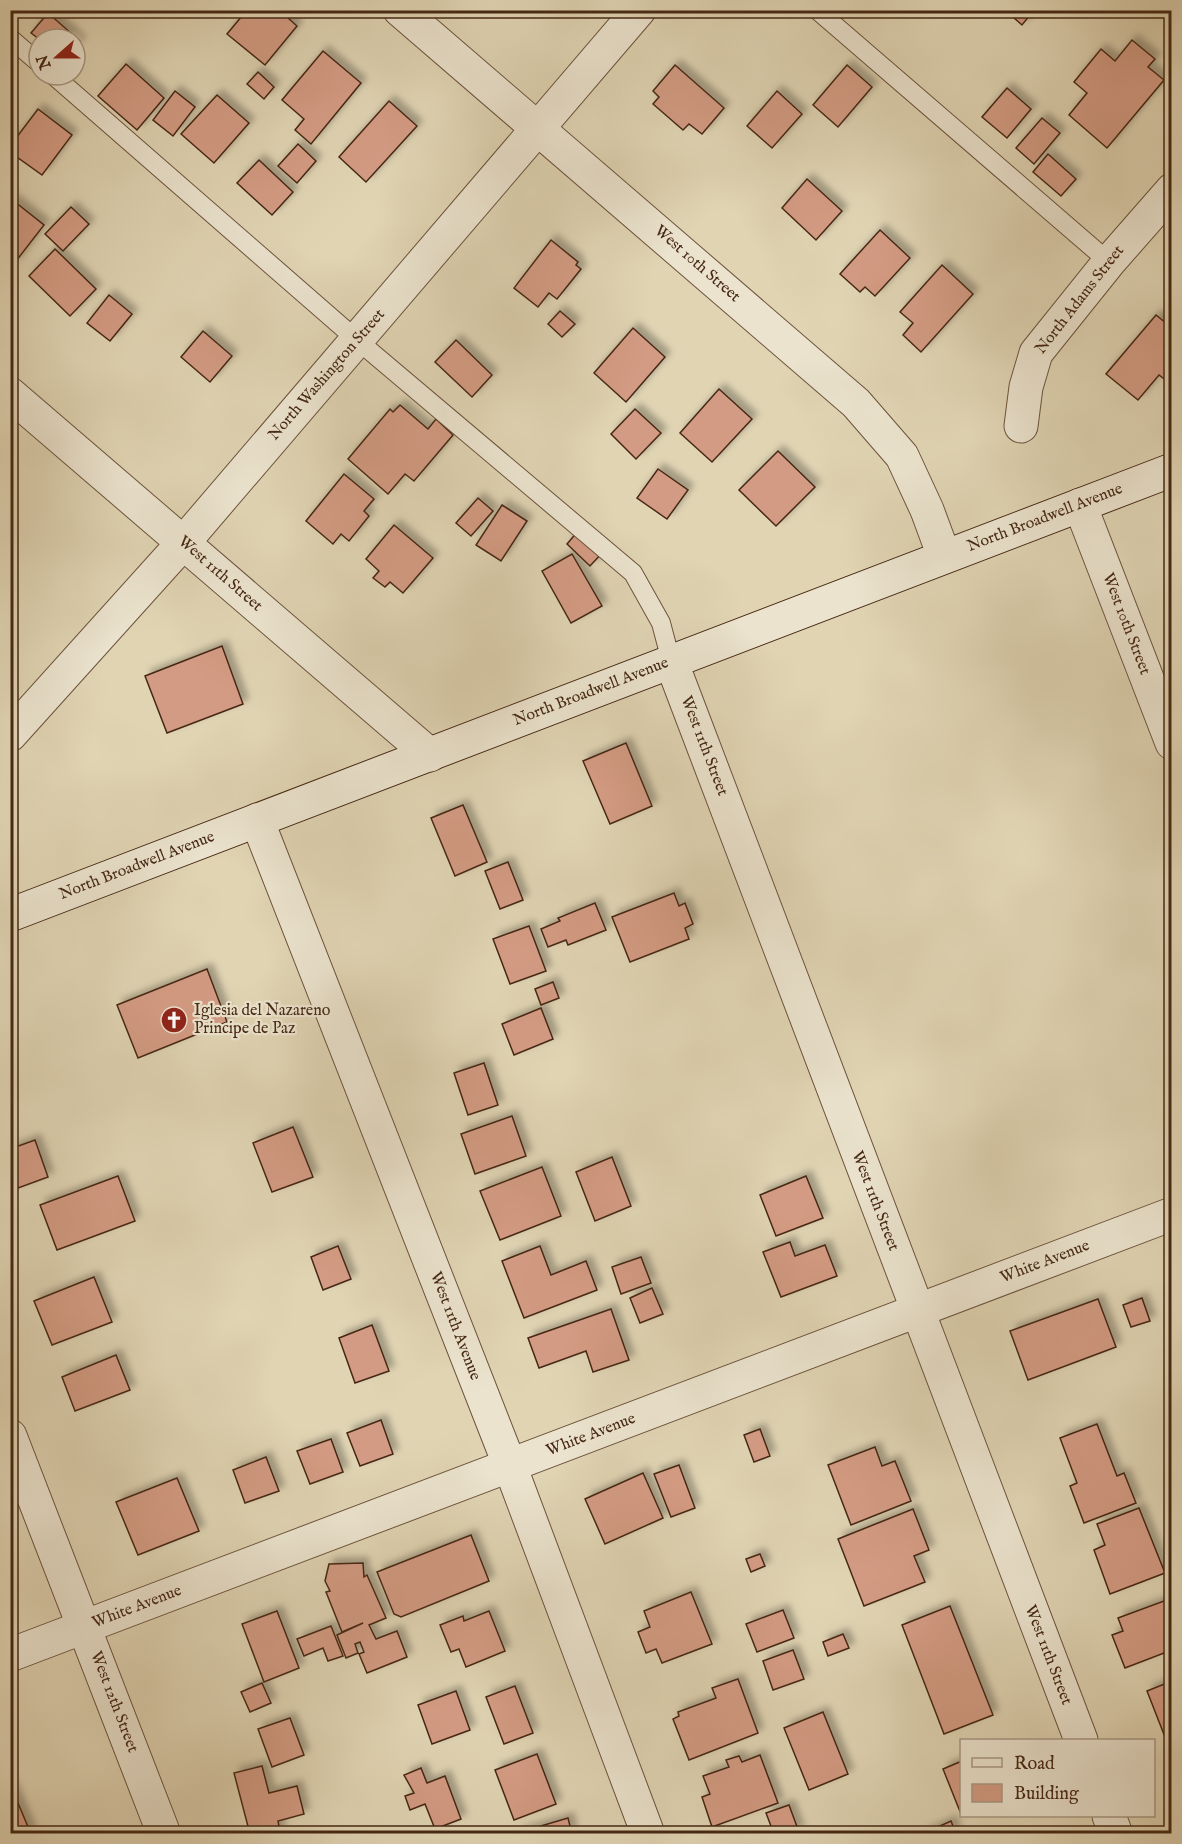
<svg xmlns="http://www.w3.org/2000/svg" width="1182" height="1844" font-family="'IM FELL English',serif">
	<defs>
		<filter id="shadow"><feDropShadow dx="5.5" dy="-5.5" stdDeviation="3" flood-color="#0004"/></filter>
	</defs>
	<rect width="100%" height="100%" fill="#e0d4b3"/>
	<filter id="stains"><feTurbulence type="fractalNoise" baseFrequency=".00333" numOctaves="4"/><feColorMatrix values="0 0 0 0 .2 0 0 0 0 .09 0 0 0 0 .02 0 0 0 .5 -.17"/></filter>
	<radialGradient id="worn" r=".72"><stop offset=".6" stop-color="#630" stop-opacity="0"/><stop offset="1" stop-color="#630" stop-opacity=".3"/></radialGradient>
	<g fill="#d39b83" stroke="#462814" stroke-width="1.5" filter="url(#shadow)">
		<path d="M247 10H279L297 26 265 65 227 34Z"/>
		<path d="M1005 10H1034L1022 25Z"/>
		<path d="M48 13 80 41 75 48V39H39L31 33Z"/>
		<path d="M1132 40 1155 59 1148 67 1164 80 1107 148 1069 115 1087 93 1074 82 1101 49 1115 61Z"/>
		<path d="M323 51 361 83 311 144 295 130 304 119 282 100Z"/>
		<path d="M126 64 164 98 137 130 98 96Z"/>
		<path d="M675 65 724 108 702 134 689 124 683 130 653 104 659 97 653 91Z"/>
		<path d="M847 65 872 87 838 127 813 105Z"/>
		<path d="M258 72 274 87 264 99 247 84Z"/>
		<path d="M1007 88 1031 109 1007 138 982 117Z"/>
		<path d="M175 91 195 107 173 136 153 120Z"/>
		<path d="M777 91 802 114 772 148 747 126Z"/>
		<path d="M217 95 249 123 214 163 181 134Z"/>
		<path d="M389 101 417 126 366 182 339 157Z"/>
		<path d="M38 109 72 135 42 175 10 152V146Z"/>
		<path d="M1042 118 1060 133 1034 164 1016 148Z"/>
		<path d="M298 144 316 161 297 183 278 166Z"/>
		<path d="M1048 154 1076 179 1061 196 1033 172Z"/>
		<path d="M259 160 293 192 272 215 237 183Z"/>
		<path d="M807 179 842 211 816 240 782 208Z"/>
		<path d="M10 198 44 225 13 265 10 263Z"/>
		<path d="M71 207 89 224 63 251 45 234Z"/>
		<path d="M880 230 910 258 875 296 865 287 860 292 840 274Z"/>
		<path d="M551 240 578 262 576 265 581 269 557 299 549 293 538 307 514 288Z"/>
		<path d="M55 249 96 289 70 316 29 276Z"/>
		<path d="M942 265 973 294 921 352 903 335 913 323 900 312Z"/>
		<path d="M109 295 132 314 110 341 87 323Z"/>
		<path d="M560 311 575 324 562 337 548 324Z"/>
		<path d="M1156 315 1172 328V385L1159 375 1138 400 1106 374Z"/>
		<path d="M633 328 665 357 626 402 594 373Z"/>
		<path d="M203 331 232 356 210 382 181 357Z"/>
		<path d="M456 340 492 375 472 397 435 362Z"/>
		<path d="M719 389 752 419 712 462 680 433Z"/>
		<path d="M400 405 428 429 436 419 453 435 414 481 405 474 388 494 348 459 390 409 393 412Z"/>
		<path d="M635 409 661 433 636 459 611 434Z"/>
		<path d="M778 451 815 487 776 526 739 490Z"/>
		<path d="M658 469 688 490 667 519 637 498Z"/>
		<path d="M344 474 374 499 364 511 369 516 349 541 341 534 333 544 306 521Z"/>
		<path d="M478 498 493 511 471 536 456 523Z"/>
		<path d="M502 505 527 521 501 561 476 545Z"/>
		<path d="M394 525 433 558 403 593 390 582 385 587 373 578 379 571 366 559Z"/>
		<path d="M578 531 602 553 590 566 567 544Z"/>
		<path d="M572 554 602 606 571 623 542 571Z"/>
		<path d="M222 646 243 704 167 733 145 676Z"/>
		<path d="M626 743 652 806 610 824 583 761Z"/>
		<path d="M463 805 487 862 455 876 431 818Z"/>
		<path d="M508 862 523 900 500 909 485 871Z"/>
		<path d="M674 893 679 906 685 903 693 924 685 928 689 939 630 962 612 917Z"/>
		<path d="M595 903 606 930 568 945 566 940 548 947 541 929 560 921 558 918Z"/>
		<path d="M529 926 546 971 510 984 493 939Z"/>
		<path d="M207 969 227 1022 138 1058 117 1005Z"/>
		<path d="M553 982 559 998 541 1005 535 989Z"/>
		<path d="M541 1008 553 1039 514 1055 502 1024Z"/>
		<path d="M484 1063 498 1105 468 1115 454 1073Z"/>
		<path d="M512 1116 526 1156 475 1174 461 1134Z"/>
		<path d="M293 1127 313 1177 272 1192 253 1143Z"/>
		<path d="M35 1140 48 1177 10 1191V1149Z"/>
		<path d="M612 1157 631 1206 595 1221 576 1172Z"/>
		<path d="M542 1167 561 1216 500 1240 480 1191Z"/>
		<path d="M118 1176 135 1221 57 1250 40 1205Z"/>
		<path d="M806 1176 823 1218 776 1236 760 1195Z"/>
		<path d="M790 1242 795 1256 825 1245 837 1276 781 1297 763 1252Z"/>
		<path d="M338 1246 351 1279 323 1290 311 1257Z"/>
		<path d="M540 1246 551 1275 586 1261 597 1290 524 1318 502 1261Z"/>
		<path d="M641 1257 651 1283 621 1294 612 1267Z"/>
		<path d="M94 1277 112 1322 52 1345 34 1301Z"/>
		<path d="M652 1288 663 1314 640 1323 630 1298Z"/>
		<path d="M1142 1298 1150 1321 1131 1327 1123 1305Z"/>
		<path d="M1098 1299 1116 1347 1028 1380 1010 1331Z"/>
		<path d="M611 1309 629 1360 593 1372 586 1351 539 1368 528 1338Z"/>
		<path d="M372 1325 389 1371 355 1383 339 1338Z"/>
		<path d="M116 1355 130 1390 75 1411 62 1377Z"/>
		<path d="M381 1420 393 1454 360 1466 347 1433Z"/>
		<path d="M1097 1424 1117 1476 1124 1473 1136 1503 1084 1523 1070 1486 1077 1483 1060 1438Z"/>
		<path d="M760 1429 770 1456 754 1462 744 1435Z"/>
		<path d="M331 1439 343 1472 310 1484 297 1451Z"/>
		<path d="M875 1447 882 1466 895 1461 911 1501 851 1525 828 1465Z"/>
		<path d="M266 1457 279 1491 245 1503 233 1470Z"/>
		<path d="M679 1465 695 1508 671 1517 654 1474Z"/>
		<path d="M643 1473 663 1518 605 1544 585 1499Z"/>
		<path d="M177 1478 199 1531 138 1555 116 1502Z"/>
		<path d="M1139 1508 1165 1573 1110 1594 1094 1550 1105 1545 1097 1524Z"/>
		<path d="M913 1509 929 1550 914 1556 925 1582 864 1606 838 1539Z"/>
		<path d="M471 1535 489 1581 401 1617 394 1614 377 1572Z"/>
		<path d="M760 1554 765 1566 751 1572 746 1559Z"/>
		<path d="M363 1563 364 1577 367 1575 386 1618 369 1625 376 1639 397 1631 407 1657 367 1673 359 1654 364 1652 360 1642 355 1644 358 1653 346 1658 337 1635 363 1623 342 1632 326 1592 330 1591 325 1581 329 1564Z"/>
		<path d="M691 1592 712 1644 662 1663 656 1649 646 1653 638 1632 650 1627 644 1611Z"/>
		<path d="M1172 1598V1650L1125 1668 1112 1635 1123 1631 1118 1618Z"/>
		<path d="M950 1606 993 1715 944 1734 902 1625Z"/>
		<path d="M783 1610 794 1638 757 1652 746 1624Z"/>
		<path d="M277 1611 299 1668 264 1682 242 1624Z"/>
		<path d="M489 1611 505 1651 466 1667 459 1649 451 1652 440 1625 463 1616 464 1621Z"/>
		<path d="M331 1626 343 1656 328 1661 323 1648 304 1656 297 1639Z"/>
		<path d="M843 1634 849 1648 828 1656 823 1642Z"/>
		<path d="M793 1650 804 1679 773 1690 763 1661Z"/>
		<path d="M738 1679 758 1733 689 1760 673 1719 679 1716 678 1712 716 1698 712 1688Z"/>
		<path d="M1172 1681V1735L1165 1737 1147 1691Z"/>
		<path d="M262 1683 271 1703 250 1712 241 1692Z"/>
		<path d="M515 1686 533 1733 504 1744 486 1697Z"/>
		<path d="M456 1691 470 1730 432 1744 418 1705Z"/>
		<path d="M823 1712 848 1774 809 1790 784 1728Z"/>
		<path d="M290 1718 304 1755 272 1767 258 1729Z"/>
		<path d="M537 1754 556 1804 514 1820 495 1770Z"/>
		<path d="M760 1755 778 1803 712 1827 702 1797 710 1794 703 1776 729 1767 726 1760 739 1756 742 1762Z"/>
		<path d="M962 1761V1814H961L943 1769Z"/>
		<path d="M262 1766 269 1793 297 1786 304 1814 278 1821 280 1832 273 1834H250L234 1773Z"/>
		<path d="M421 1768 427 1783 445 1776 461 1819 435 1829 425 1804 410 1810 405 1796 414 1793 404 1775Z"/>
		<path d="M10 1784 31 1834H10Z"/>
		<path d="M789 1805 799 1832 774 1834 766 1813Z"/>
		<path d="M568 1818 572 1834H517V1833Z"/>
		<path d="M951 1821 956 1834H922Z"/>
	</g>
	<g fill="none" stroke-linecap="round" stroke-linejoin="round">
		<defs>
			<g id="service">
				<path d="M817 10 1109 262"/>
				<path d="M10 38 39 63"/>
				<path d="M53 75 357 340 633 573 661 623 671 661"/>
			</g>
			<g id="minor">
				<path d="M10 394 430 755"/>
				<path d="M1021 426 1026 387 1036 353 1109 262 1172 190"/>
				<path d="M1080 505 1172 743"/>
				<path d="M671 661 1081 1740"/>
				<path d="M10 735 183 543 639 10"/>
				<path d="M257 820 510 1466 648 1834"/>
				<path d="M10 1436 164 1834"/>
				<path d="M10 1655 1172 1214"/>
				<path d="M1109 1816 1116 1834"/>
			</g>
			<path id="tertiary" d="M400 10 856 403 902 456 927 510 944 556"/>
			<path id="secondary" d="M10 915 1172 470"/>
		</defs>
		<use href="#service" stroke="#6c533c" stroke-width="20"/>
		<use href="#minor" stroke="#6c533c" stroke-width="35"/>
		<use href="#tertiary" stroke="#6c533c" stroke-width="35"/>
		<use href="#secondary" stroke="#462814" stroke-width="35"/>
		<use href="#service" stroke="#ebe3ce" stroke-width="18"/>
		<use href="#minor" stroke="#ebe3ce" stroke-width="33"/>
		<use href="#tertiary" stroke="#ebe3ce" stroke-width="33"/>
		<use href="#secondary" stroke="#ebe3ce" stroke-width="33"/>
	</g>
	<defs>
		<symbol id="church-disc" viewBox="-11 -11 22 22"><circle r="9.5" fill="#8f2418" stroke="#ebe3ce"/><path d="M-1.2-6h2.4v3.5h3.3v2.4h-3.3V6h-2.4V-.1h-3.3v-2.4h3.3Z" fill="#fff"/></symbol>
	</defs>
	<g fill-rule="evenodd">
		<use href="#church-disc" x="159" y="1005" width="30" height="30"/>
	</g>
	<g text-anchor="middle" dominant-baseline="central" stroke-width="4.5" stroke-linejoin="round" paint-order="stroke">
		<g font-size="16" fill="#462814" stroke="#ebe3ce">
			<text transform="translate(697 264) rotate(41)">West 10th Street</text>
			<text transform="translate(1080 300) rotate(-52)">North Adams Street</text>
			<text transform="translate(327 375) rotate(-49)">North Washington Street</text>
			<text transform="translate(1045 518) rotate(-21)">North Broadwell Avenue</text>
			<text transform="translate(220 574) rotate(41)">West 11th Street</text>
			<text transform="translate(1126 624) rotate(69)">West 10th Street</text>
			<text transform="translate(591 692) rotate(-21)">North Broadwell Avenue</text>
			<text transform="translate(704 746) rotate(69)">West 11th Street</text>
			<text transform="translate(137 866) rotate(-21)">North Broadwell Avenue</text>
			<text transform="translate(875 1201) rotate(69)">West 11th Street</text>
			<text transform="translate(1045 1262) rotate(-21)">White Avenue</text>
			<text transform="translate(455 1326) rotate(69)">West 11th Avenue</text>
			<text transform="translate(591 1435) rotate(-21)">White Avenue</text>
			<text transform="translate(137 1607) rotate(-21)">White Avenue</text>
			<text transform="translate(1048 1655) rotate(69)">West 11th Street</text>
			<text transform="translate(114 1702) rotate(69)">West 12th Street</text>
		</g>
		<g font-size="16" fill="#462814" stroke="#ebe3ce" text-anchor="start">
			<text x="194" y="1011">Iglesia del Nazareno<tspan x="194" dy="18">Principe de Paz</tspan></text>
		</g>
	</g>
	<rect width="1182" height="1844" fill="none" stroke="#e0d4b3" stroke-width="36"/>
	<rect x="12" y="12" width="1158" height="1820" fill="none" stroke="#462814" stroke-width="3"/>
	<rect x="18" y="18" width="1146" height="1808" fill="none" stroke="#462814" stroke-width="1.5"/>
	<rect x="960" y="1739" width="195" height="78" fill="#ebe3ce" stroke="#a99884" stroke-width="1.5"/>
	<rect x="972" y="1758" width="30" height="9" fill="#ebe3ce" stroke="#a99884" stroke-width="1.5"/>
	<text x="1014" y="1769" font-size="18" fill="#462814">Road</text>
	<rect x="972" y="1784" width="30" height="18" fill="#d39b83" stroke="#a99884" stroke-width="1.5"/>
	<text x="1014" y="1799" font-size="18" fill="#462814">Building</text>
	<g transform="translate(57 57) rotate(249)"><circle r="28" fill="#ebe3ce" stroke="#a99884" stroke-width="1.5"/>
	<path d="M0-4.5L10 22L0 15L-10 22Z" fill="#8f2418"/>
	<text y="-9" font-size="16" font-weight="bold" text-anchor="middle" fill="#462814">N</text>
	</g>
	<rect width="100%" height="100%" filter="url(#stains)"/>
	<rect width="100%" height="100%" fill="url(#worn)"/>
</svg>
